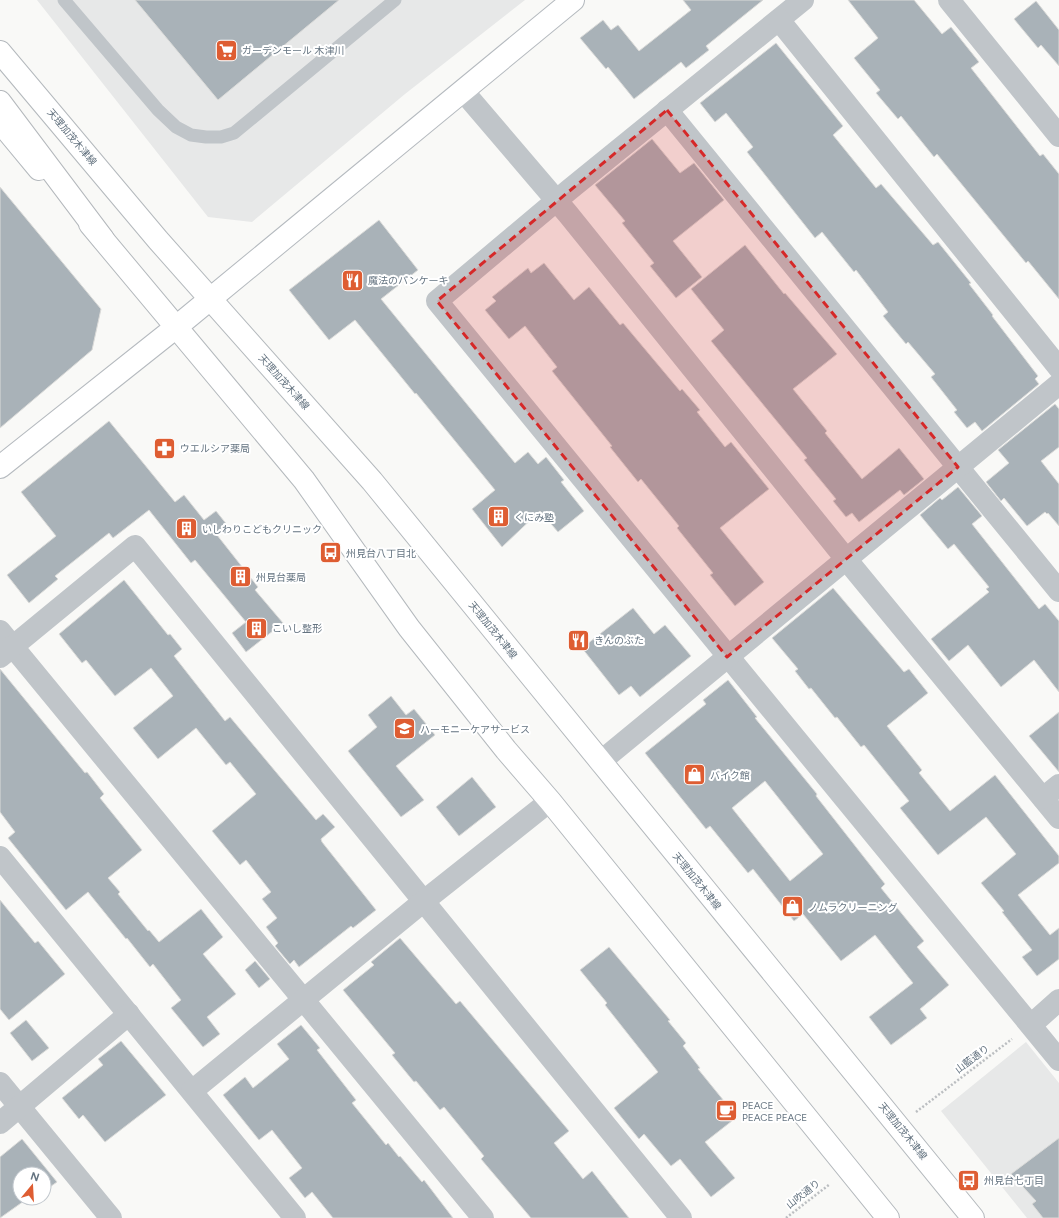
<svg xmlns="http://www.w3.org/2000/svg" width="1059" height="1218" font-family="Figtree,'Noto Sans JP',sans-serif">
	<rect width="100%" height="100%" fill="#f9f9f7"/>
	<g fill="#e7e8e8">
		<path d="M37 0H525L405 94 252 222 208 217Z"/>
		<path d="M1026 1042 1059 1083V1218H1027L941 1111Z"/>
	</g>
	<g fill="#a9b2b8" stroke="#dbdbd9" fill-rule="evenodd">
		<path d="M135 0H339L218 100Z"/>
		<path d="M683 0H763L706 46 709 50 686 68 681 62 634 99 608 67 606 69 580 38 603 20 611 30 618 25 639 51 691 10Z"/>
		<path d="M848 0H914L942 34 951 27 979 62 971 68 1040 156 1043 154 1059 174V299L1028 261 1026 263 937 154 934 157 901 116 898 119 876 93 880 90 854 58 878 38Z"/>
		<path d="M1036 1 1059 30V66L1041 45 1038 48 1014 19Z"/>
		<path d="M776 43 843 126 833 135 876 188 881 184 933 245 938 242 971 283 969 284 993 315 992 316 1038 376 1035 379 1039 384 982 431 975 422 967 428 954 412 957 410 931 377 935 374 908 342 906 344 883 316 888 312 856 270 854 272 822 232 815 238 747 152 753 147 726 113 715 122 700 103Z"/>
		<path d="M652 139 680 173 694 163 724 200 673 241 702 277 676 298 650 266 654 263 622 223 625 221 595 185Z"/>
		<path d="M0 187 101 309 92 350 0 428Z"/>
		<path d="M379 220 418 270 381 299 515 463 528 452 538 464 546 457 564 480 561 482 584 511 558 532 540 511 502 547 472 509 495 490 416 393 415 394 355 320 329 340 289 290Z"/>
		<path d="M745 245 784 294 785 293 837 354 793 389 827 431 825 433 862 479 899 448 924 479 904 495 900 490 859 522 852 513 846 517 833 501 836 499 804 460 807 458 711 341 724 330 691 289Z"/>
		<path d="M544 263 574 300 589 287 620 325 623 323 680 391 682 389 700 410 697 412 725 447 731 442 769 489 720 528 764 582 735 606 710 575 713 573 677 528 679 526 641 479 638 482 610 447 612 446 552 371 557 367 525 326 509 339 485 310 496 301 492 297 528 268 531 273Z"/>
		<path d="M1055 404 1059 409V447L1041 461 1059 484V526L1048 513 1047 514 1045 512 1027 526 1004 498 1001 501 986 482 1009 463 998 450Z"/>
		<path d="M109 421 175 502 184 495 204 520 216 511 228 526 217 535 258 587 255 590 283 623 246 652 232 633 246 622 195 560 191 563 149 510 113 538 109 533 55 576 58 579 29 603 7 575 56 536 21 492Z"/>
		<path d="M958 487 982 516 972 524 1039 609 1045 604 1059 621V692L1034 660 1001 687 968 645 949 661 931 639 989 592 986 589 989 587 954 544 948 549 920 515 940 498 942 500Z"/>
		<path d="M124 580 168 635 170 634 182 649 174 656 225 721 230 717 316 820 323 814 335 827 321 839 322 842 376 910 353 928 351 926 299 967 294 960 290 964 275 946 278 943 266 927 277 918 262 899 271 892 246 860 240 865 212 831 256 794 230 762 226 765 196 728 158 759 133 728 173 696 151 668 115 696 86 660 82 663 59 634Z"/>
		<path d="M833 588 904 672 909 669 928 693 887 726 922 770 919 773 950 811 995 775 1059 856V863L1018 895 1050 935 1059 928V959L1037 976 1022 957 1032 950 1002 912 1004 911 981 883 1016 854 986 817 938 855 900 808 909 801 864 745 861 747 837 717 835 718 811 688 809 689 795 671 798 669 772 638Z"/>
		<path d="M633 608 654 634 665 625 691 656 640 697 631 686 619 695 582 648Z"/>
		<path d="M0 669 85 773 87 772 104 794 100 798 142 850 108 878 120 892 118 894 148 931 149 930 159 942 201 909 223 937 203 954 236 994 207 1017 220 1034 203 1047 171 1008 181 1000 153 964 150 967 127 938 126 939 88 892 66 910 8 838 15 832 0 812Z"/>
		<path d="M728 680 757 717 755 718 817 794 816 796 885 884 881 888 924 941 917 947 949 985 920 1009 927 1018 891 1045 869 1017 913 983 875 935 841 961 803 914 794 921 753 869 748 873 710 826 706 829 645 753 706 704 703 700ZM765 781 823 854 790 881 732 808Z"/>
		<path d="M391 696 406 715 414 709 435 735 396 766 424 800 401 817 348 751 377 727 368 715Z"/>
		<path d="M1059 712V772L1029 736Z"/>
		<path d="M472 777 496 807 459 836 436 807Z"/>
		<path d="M0 900 35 943 38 941 65 974 9 1020 0 1009Z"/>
		<path d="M400 938 456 1004 460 1001 569 1131 554 1143 583 1179 592 1171 629 1218H531L481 1159 484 1156 444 1107 440 1110 416 1081 414 1082 392 1055 395 1053 343 990 374 965 371 962Z"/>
		<path d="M609 947 670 1020 668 1021 686 1043 683 1046 700 1068 698 1069 737 1117 705 1142 735 1178 711 1197 680 1159 671 1166 644 1134 639 1139 614 1108 658 1072 605 1005 607 1003 580 970Z"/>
		<path d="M255 961 270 979 259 988 245 970Z"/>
		<path d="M26 1020 49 1048 32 1061 10 1033Z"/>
		<path d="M301 1025 320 1048 317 1050 356 1100 352 1103 386 1145 388 1143 399 1157 400 1156 422 1182 424 1180 453 1218H333L312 1192 305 1198 289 1178 302 1168 272 1130 259 1140 223 1095 245 1077 253 1088 289 1059 277 1044Z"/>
		<path d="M121 1041 166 1095 105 1142 83 1115 79 1119 62 1098 103 1065 98 1059Z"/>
		<path d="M1059 1138V1218H1043L1032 1204 1036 1201 1011 1174Z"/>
		<path d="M22 1139 57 1182 44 1191V1174H20V1198H36L27 1205 24 1201 0 1218V1157Z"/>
	</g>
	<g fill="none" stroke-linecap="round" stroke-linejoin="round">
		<defs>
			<path id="secondary" d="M0 467 175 328 573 0"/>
			<g id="primary">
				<path d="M0 52 158 240 372 481 973 1218"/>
				<path d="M0 122 39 169"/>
				<path d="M90 224 304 480 409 628 506 750 550 801 888 1218"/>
			</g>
			<path id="highway" d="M0 102 103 239"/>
		</defs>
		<use href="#secondary" stroke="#b5babf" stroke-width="24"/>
		<use href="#primary" stroke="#b4b9bd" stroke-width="24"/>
		<use href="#highway" stroke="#b4b8bc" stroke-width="24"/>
		<g stroke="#bbbec1" stroke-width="2.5" stroke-dasharray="2 2" stroke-linecap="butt">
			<path d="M916 1112 1012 1039"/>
			<path d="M786 1218 830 1184"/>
		</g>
		<path stroke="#c0c5c9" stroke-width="13" d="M64 0 158 110 176 127 191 135 206 137H221L234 133 395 0"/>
		<g stroke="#c0c5c9" stroke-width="22">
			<path d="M803 0 569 190 437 301 1059 1060"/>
			<path d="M949 0 1059 136"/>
			<path d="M779 20 1059 368"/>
			<path d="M463 91 568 214 846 559 1059 818"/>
			<path d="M667 110 1059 591"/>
			<path d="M0 631 483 1218"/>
			<path d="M0 657 135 546 681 1218"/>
			<path d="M600 762 1059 384"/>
			<path d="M1043 798 1059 785"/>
			<path d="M0 857 295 1218"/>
			<path d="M1031 1025 1059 1000"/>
			<path d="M0 1083 111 1218"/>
			<path d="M192 1091 424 901 550 801"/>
			<path d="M0 1123 129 1014"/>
		</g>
		<use href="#secondary" stroke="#fff" stroke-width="22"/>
		<use href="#primary" stroke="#fff" stroke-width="22"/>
		<use href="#highway" stroke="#fff" stroke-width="22"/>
	</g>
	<path fill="#d62828" fill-opacity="0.2" stroke="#d62828" stroke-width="3" stroke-dasharray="8 5" stroke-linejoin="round" d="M667 110 958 467 727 657 437 301Z"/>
	<defs>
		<symbol id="supermarket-square" viewBox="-11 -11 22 22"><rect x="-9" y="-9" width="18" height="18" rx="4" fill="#de5d32" stroke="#fff"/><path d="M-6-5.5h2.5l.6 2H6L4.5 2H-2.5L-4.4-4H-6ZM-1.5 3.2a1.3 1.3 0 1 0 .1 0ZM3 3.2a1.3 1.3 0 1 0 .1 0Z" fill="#fff"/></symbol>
		<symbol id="restaurant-square" viewBox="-11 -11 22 22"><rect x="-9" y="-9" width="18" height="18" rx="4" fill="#de5d32" stroke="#fff"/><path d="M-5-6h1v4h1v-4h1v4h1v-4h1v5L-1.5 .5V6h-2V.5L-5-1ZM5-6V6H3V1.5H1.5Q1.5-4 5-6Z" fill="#fff"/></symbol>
		<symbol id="pharmacy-square" viewBox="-11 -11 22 22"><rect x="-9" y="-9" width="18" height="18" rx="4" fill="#de5d32" stroke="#fff"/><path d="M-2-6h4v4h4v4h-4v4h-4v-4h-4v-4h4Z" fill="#fff"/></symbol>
		<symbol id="building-square" viewBox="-11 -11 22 22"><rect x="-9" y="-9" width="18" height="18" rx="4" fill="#de5d32" stroke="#fff"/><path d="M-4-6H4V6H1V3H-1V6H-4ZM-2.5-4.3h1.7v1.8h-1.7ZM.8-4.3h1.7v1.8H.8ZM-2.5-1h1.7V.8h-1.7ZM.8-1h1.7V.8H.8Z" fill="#fff"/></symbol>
		<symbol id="bus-square" viewBox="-11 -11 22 22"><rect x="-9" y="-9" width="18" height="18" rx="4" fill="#de5d32" stroke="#fff"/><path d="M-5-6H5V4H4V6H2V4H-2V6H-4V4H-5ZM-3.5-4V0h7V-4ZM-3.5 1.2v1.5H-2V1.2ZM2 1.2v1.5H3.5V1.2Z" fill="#fff"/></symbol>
		<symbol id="school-square" viewBox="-11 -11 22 22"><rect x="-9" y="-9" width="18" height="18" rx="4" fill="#de5d32" stroke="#fff"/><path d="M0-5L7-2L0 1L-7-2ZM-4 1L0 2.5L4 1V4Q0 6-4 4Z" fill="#fff"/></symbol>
		<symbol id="shop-square" viewBox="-11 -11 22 22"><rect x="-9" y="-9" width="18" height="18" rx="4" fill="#de5d32" stroke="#fff"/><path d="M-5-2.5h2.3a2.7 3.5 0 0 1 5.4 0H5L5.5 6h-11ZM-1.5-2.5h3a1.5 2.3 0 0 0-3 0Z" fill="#fff"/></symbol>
		<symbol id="cafe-square" viewBox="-11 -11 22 22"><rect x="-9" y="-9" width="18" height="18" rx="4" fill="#de5d32" stroke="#fff"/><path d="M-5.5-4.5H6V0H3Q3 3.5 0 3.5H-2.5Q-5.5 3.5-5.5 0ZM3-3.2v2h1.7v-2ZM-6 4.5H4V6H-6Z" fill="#fff"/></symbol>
	</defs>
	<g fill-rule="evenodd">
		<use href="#supermarket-square" x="214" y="38" width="25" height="25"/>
		<use href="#restaurant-square" x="340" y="268" width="25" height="25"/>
		<use href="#pharmacy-square" x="152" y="436" width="25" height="25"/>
		<use href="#building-square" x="486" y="504" width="25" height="25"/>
		<use href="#building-square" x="174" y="516" width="25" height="25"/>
		<use href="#bus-square" x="318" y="540" width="25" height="25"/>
		<use href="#building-square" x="228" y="564" width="25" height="25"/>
		<use href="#building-square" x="244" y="616" width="25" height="25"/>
		<use href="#restaurant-square" x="566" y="628" width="25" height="25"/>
		<use href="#school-square" x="392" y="716" width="25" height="25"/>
		<use href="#shop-square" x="682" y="762" width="25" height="25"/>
		<use href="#shop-square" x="780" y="894" width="25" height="25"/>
		<use href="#cafe-square" x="714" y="1098" width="25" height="25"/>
		<use href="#bus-square" x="956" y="1168" width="25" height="25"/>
	</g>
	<g text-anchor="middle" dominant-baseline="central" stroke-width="4" stroke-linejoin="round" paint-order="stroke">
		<g font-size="10" fill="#657481" stroke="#fff" text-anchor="start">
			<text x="242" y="50">ガーデンモール 木津川</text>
			<text x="368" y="280">魔法のパンケーキ</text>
			<text x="180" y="448">ウエルシア薬局</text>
			<text x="514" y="517">くにみ塾</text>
			<text x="202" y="529">いしわりこどもクリニック</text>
			<text x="346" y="553">州見台八丁目北</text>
			<text x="256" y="577">州見台薬局</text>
			<text x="272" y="628">こいし整形</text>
			<text x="594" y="640">きんのぶた</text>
			<text x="420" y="729">ハーモニーケアサービス</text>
			<text x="710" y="775">バイク館</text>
			<text x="808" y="907">ノムラクリーニング</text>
			<text x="742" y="1105">PEACE<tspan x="742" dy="12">PEACE PEACE</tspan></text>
			<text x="984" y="1180">州見台七丁目</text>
		</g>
		<g font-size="10" fill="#657481" stroke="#fff">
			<text transform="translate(72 137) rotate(50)">天理加茂木津線</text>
			<text transform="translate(284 382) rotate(48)">天理加茂木津線</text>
			<text transform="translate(493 630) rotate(51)">天理加茂木津線</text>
			<text transform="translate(697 881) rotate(51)">天理加茂木津線</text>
			<text transform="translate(972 1059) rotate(-37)">山藍通り</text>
			<text transform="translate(903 1131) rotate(51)">天理加茂木津線</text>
			<text transform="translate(803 1194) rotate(-38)">山吹通り</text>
		</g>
	</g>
	<g transform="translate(32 1186) rotate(18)"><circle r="19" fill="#ffffff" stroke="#c1c7cd"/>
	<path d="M0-3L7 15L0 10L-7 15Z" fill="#de5d32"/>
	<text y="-6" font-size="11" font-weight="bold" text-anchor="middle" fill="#657481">N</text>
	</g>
</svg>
